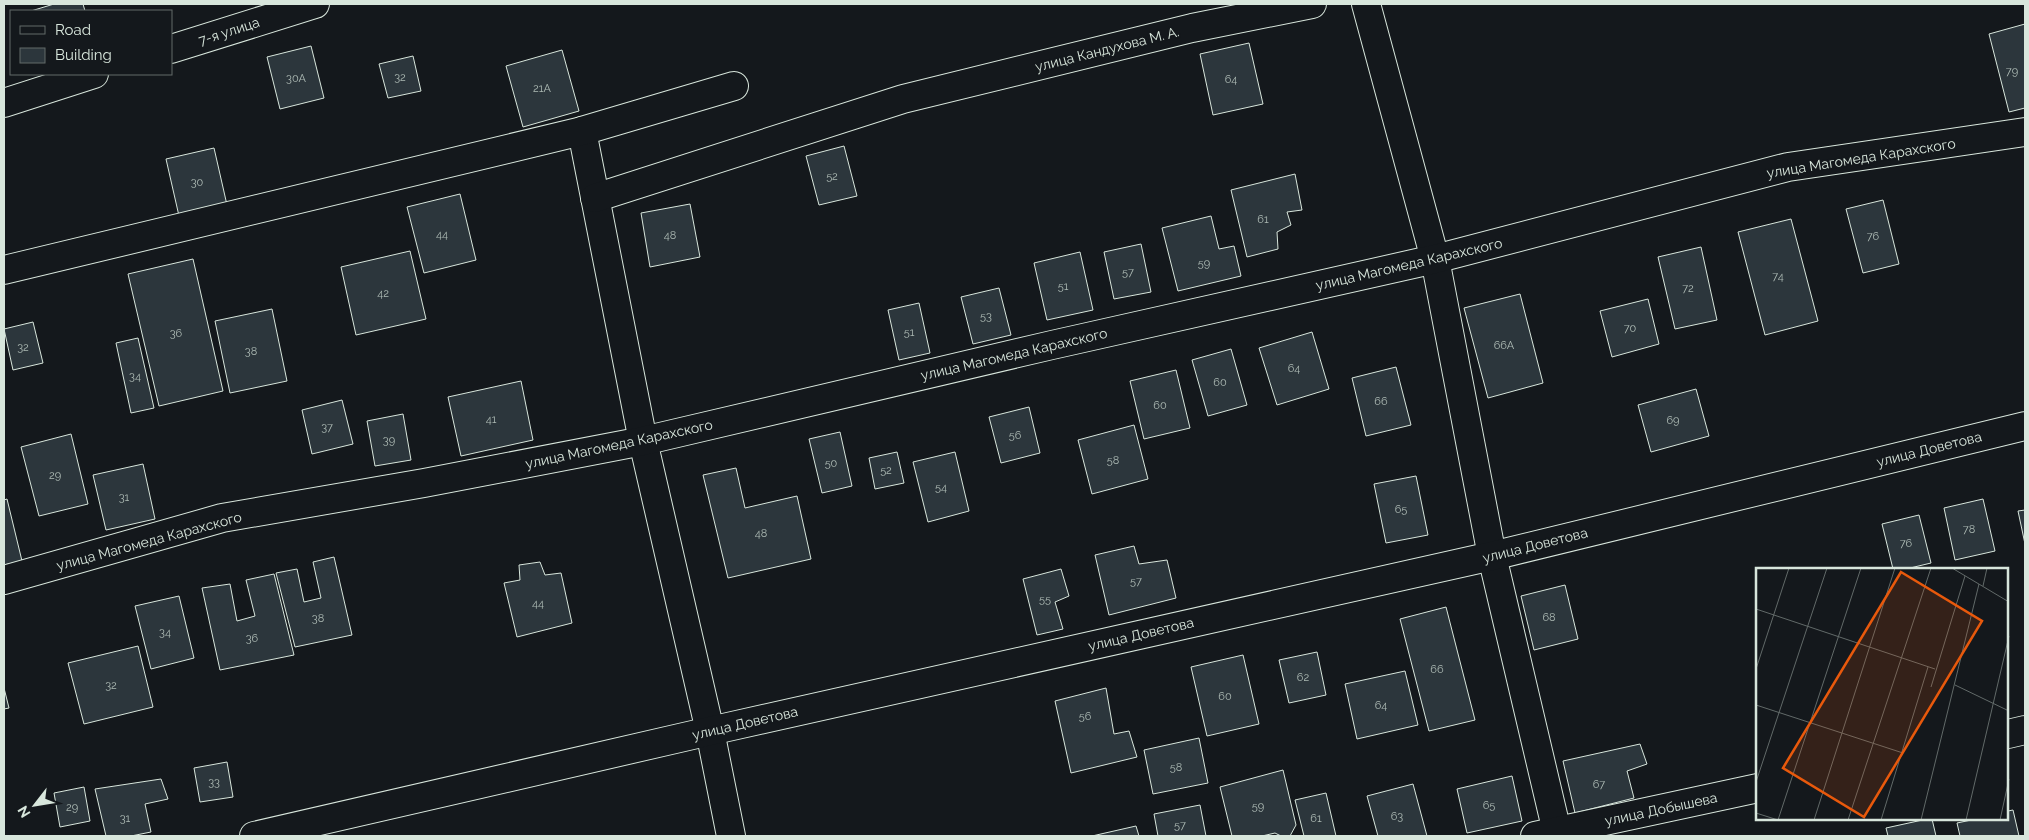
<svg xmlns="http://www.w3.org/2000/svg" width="2029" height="840" font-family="Raleway,sans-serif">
	<rect width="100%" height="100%" fill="#14181c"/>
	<g fill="#2c363c" stroke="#d8e6dc">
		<path d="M54 4H83L85 11H31Z"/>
		<path d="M2025 24V108L2009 112 1989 34Z"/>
		<path d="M1249 43 1263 104 1213 115 1200 54Z"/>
		<path d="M311 46 324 98 280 109 267 57Z"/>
		<path d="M562 50 579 111 523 127 506 66Z"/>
		<path d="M413 56 421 91 388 98 379 64Z"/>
		<path d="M844 146 857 196 819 205 806 156Z"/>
		<path d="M214 148 227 205 179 216 166 159Z"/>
		<path d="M1295 174 1302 210 1287 212 1291 225 1277 232 1278 249 1247 257 1231 190Z"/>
		<path d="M460 194 476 260 424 273 407 207Z"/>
		<path d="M1883 200 1899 264 1863 273 1846 209Z"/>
		<path d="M690 204 700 257 650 267 641 213Z"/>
		<path d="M1211 216 1219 249 1234 246 1241 276 1178 291 1162 228Z"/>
		<path d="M1791 219 1818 321 1765 335 1738 232Z"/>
		<path d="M1141 244 1151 292 1114 299 1104 252Z"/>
		<path d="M1701 247 1717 320 1675 329 1658 257Z"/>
		<path d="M410 251 426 319 356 335 341 267Z"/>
		<path d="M1080 252 1093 310 1047 320 1034 263Z"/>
		<path d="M193 259 223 391 159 406 128 274Z"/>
		<path d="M999 288 1011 335 973 344 961 297Z"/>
		<path d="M1520 294 1543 383 1488 398 1464 308Z"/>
		<path d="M1648 299 1659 344 1612 357 1600 311Z"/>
		<path d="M919 303 930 353 899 360 888 310Z"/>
		<path d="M272 309 287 381 230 393 215 321Z"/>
		<path d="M33 322 43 363 13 370 4 329Z"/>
		<path d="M1312 332 1329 389 1277 405 1259 348Z"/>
		<path d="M138 338 154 408 131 413 116 343Z"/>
		<path d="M1231 349 1247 405 1208 416 1192 360Z"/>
		<path d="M1396 367 1411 425 1366 436 1352 378Z"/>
		<path d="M1176 370 1190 428 1144 439 1130 381Z"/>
		<path d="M521 381 533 440 461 456 448 397Z"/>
		<path d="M1696 389 1709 436 1651 452 1638 405Z"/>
		<path d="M342 400 353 444 312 454 302 410Z"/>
		<path d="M1029 407 1040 453 1001 463 989 417Z"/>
		<path d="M403 414 411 460 375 466 367 421Z"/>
		<path d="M1134 425 1148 479 1092 494 1078 440Z"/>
		<path d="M840 432 852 486 822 493 809 439Z"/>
		<path d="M71 434 88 504 39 516 21 447Z"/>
		<path d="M897 452 904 483 875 489 869 458Z"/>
		<path d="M955 452 969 511 928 522 913 462Z"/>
		<path d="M143 464 155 519 106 530 93 475Z"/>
		<path d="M736 468 745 508 797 496 811 559 728 578 703 475Z"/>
		<path d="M1416 476 1428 535 1386 543 1374 484Z"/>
		<path d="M7 499 22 561 4 565V500Z"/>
		<path d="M1983 499 1995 551 1955 560 1944 508Z"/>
		<path d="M2025 510V544L2018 511Z"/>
		<path d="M1919 515 1931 563 1906 569H1893L1882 524Z"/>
		<path d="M1134 546 1139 564 1167 560 1176 598 1109 615 1095 555Z"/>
		<path d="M334 557 352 635 295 647 276 573 297 569 304 602 321 598 313 562Z"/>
		<path d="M540 562 545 575 561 573 572 623 517 637 504 583 520 580 519 565Z"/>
		<path d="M1061 569 1069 596 1055 602 1063 629 1037 635 1023 579Z"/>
		<path d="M274 574 294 655 220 670 202 588 230 584 237 621 255 616 246 580Z"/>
		<path d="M1565 585 1578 639 1534 650 1521 596Z"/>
		<path d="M179 596 194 658 151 669 135 606Z"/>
		<path d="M1446 607 1475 720 1429 731 1400 619Z"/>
		<path d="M138 646 153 707 84 724 68 663Z"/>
		<path d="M1317 652 1326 695 1289 703 1279 660Z"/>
		<path d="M1243 655 1259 724 1207 736 1191 667Z"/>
		<path d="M1405 671 1418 725 1357 739 1345 684Z"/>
		<path d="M4 688 9 708 4 709Z"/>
		<path d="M1106 688 1114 734 1129 731 1137 757 1071 773 1055 701Z"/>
		<path d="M1199 738 1208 783 1153 794 1144 750Z"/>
		<path d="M1640 744 1647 764 1627 771 1634 798 1575 813 1563 761Z"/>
		<path d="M227 762 233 797 200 802 194 768Z"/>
		<path d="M1283 770 1296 825 1290 836H1281L1275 833 1262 836H1232L1220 787Z"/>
		<path d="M1512 776 1522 821 1467 833 1457 789Z"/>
		<path d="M161 779 168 799 145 804 151 832 131 836H106L95 789Z"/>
		<path d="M1413 784 1427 836H1378L1367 796Z"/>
		<path d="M84 787 90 821 60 827 54 793Z"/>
		<path d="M1326 793 1336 836H1304L1295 800Z"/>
		<path d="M1200 805 1206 836H1158L1154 814Z"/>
		<path d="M2013 810 2019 836H1960L1957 823 1976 819H2008V811Z"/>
		<path d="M1927 819H1932L1936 836H1888L1886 828Z"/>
		<path d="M1136 826 1139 836H1092Z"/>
	</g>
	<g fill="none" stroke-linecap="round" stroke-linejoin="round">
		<defs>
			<g id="minor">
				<path d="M1366 4 1435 259 1492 556 1558 836"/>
				<path d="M171 49 315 4"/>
				<path d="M4 103 94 74"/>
				<path d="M582 131 643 441 710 731 731 836"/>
				<path d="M595 198 903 99 1192 28 1312 4"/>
				<path d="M4 270 582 131 734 86"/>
				<path d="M4 580 222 518 424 483 643 441 1052 345 1435 259 1788 167 2025 132"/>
				<path d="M2008 734 2025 730"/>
				<path d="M254 836 710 731 1492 556 2025 426"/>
				<path d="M1535 836 1758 788"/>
			</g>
		</defs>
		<use href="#minor" stroke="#d8e6dc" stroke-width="30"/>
		<use href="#minor" stroke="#14181c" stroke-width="28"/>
	</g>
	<g text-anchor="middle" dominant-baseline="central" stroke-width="4" stroke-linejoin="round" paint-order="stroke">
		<g font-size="11" fill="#adbab4">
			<text x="2012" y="71">79</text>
			<text x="400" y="77">32</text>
			<text x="296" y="78">30А</text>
			<text x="1231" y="79">64</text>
			<text x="542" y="88">21А</text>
			<text x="832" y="176">52</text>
			<text x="197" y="182">30</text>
			<text x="1263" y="219">61</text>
			<text x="442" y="234">44</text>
			<text x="670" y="235">48</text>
			<text x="1873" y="236">76</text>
			<text x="1204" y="263">59</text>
			<text x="1128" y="272">57</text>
			<text x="1778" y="276">74</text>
			<text x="1063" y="286">51</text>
			<text x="1688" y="288">72</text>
			<text x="383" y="293">42</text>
			<text x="986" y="316">53</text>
			<text x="1630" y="328">70</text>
			<text x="909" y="332">51</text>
			<text x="176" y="333">36</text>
			<text x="1504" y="345">66А</text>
			<text x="23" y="347">32</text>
			<text x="251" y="351">38</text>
			<text x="1294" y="368">64</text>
			<text x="135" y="376">34</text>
			<text x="1220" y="382">60</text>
			<text x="1381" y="401">66</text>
			<text x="1160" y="405">60</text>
			<text x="491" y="419">41</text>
			<text x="1673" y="420">69</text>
			<text x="327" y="427">37</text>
			<text x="1015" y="435">56</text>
			<text x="389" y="440">39</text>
			<text x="1113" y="460">58</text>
			<text x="831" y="463">50</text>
			<text x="886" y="470">52</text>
			<text x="55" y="475">29</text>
			<text x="941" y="487">54</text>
			<text x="124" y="497">31</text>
			<text x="1401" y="509">65</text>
			<text x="1969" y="529">78</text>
			<text x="761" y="533">48</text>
			<text x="1906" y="543">76</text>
			<text x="1136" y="581">57</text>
			<text x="1045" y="599">55</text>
			<text x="538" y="603">44</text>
			<text x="1549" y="617">68</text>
			<text x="318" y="618">38</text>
			<text x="165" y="632">34</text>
			<text x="252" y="638">36</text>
			<text x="1437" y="669">66</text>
			<text x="1303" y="677">62</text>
			<text x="111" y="685">32</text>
			<text x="1225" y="696">60</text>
			<text x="1381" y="705">64</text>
			<text x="1085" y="716">56</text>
			<text x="1176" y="767">58</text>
			<text x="214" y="782">33</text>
			<text x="1599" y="784">67</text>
			<text x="1489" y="805">65</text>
			<text x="1258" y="806">59</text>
			<text x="72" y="807">29</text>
			<text x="1397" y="816">63</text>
			<text x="125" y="818">31</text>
			<text x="1316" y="818">61</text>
			<text x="1180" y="825">57</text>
		</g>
		<g font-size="14" fill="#d8e6dc" stroke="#14181c">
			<text transform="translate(229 31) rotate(-18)">7-я улица</text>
			<text transform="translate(1107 49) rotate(-14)">улица Кандухова М. А.</text>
			<text transform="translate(1861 158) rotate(-9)">улица Магомеда Карахского</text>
			<text transform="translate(1409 264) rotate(-13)">улица Магомеда Карахского</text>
			<text transform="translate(1014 354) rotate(-13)">улица Магомеда Карахского</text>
			<text transform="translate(619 444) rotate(-12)">улица Магомеда Карахского</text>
			<text transform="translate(1929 449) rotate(-14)">улица Доветова</text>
			<text transform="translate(149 541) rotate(-15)">улица Магомеда Карахского</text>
			<text transform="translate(1535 545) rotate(-14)">улица Доветова</text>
			<text transform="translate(1141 634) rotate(-13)">улица Доветова</text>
			<text transform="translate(745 723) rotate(-13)">улица Доветова</text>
			<text transform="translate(1661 809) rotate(-12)">улица Добышева</text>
		</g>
	</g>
	<g transform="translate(1756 568)">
		<rect width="252" height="252" fill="#14181c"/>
		<path fill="none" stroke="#626a69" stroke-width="1" d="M196 0 253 34M227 18 231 0M0 41 179 101M0 101 33 0M199 117 253 143M175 119 209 8M0 137 147 185M0 214 71 0M0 245 22 252M22 252 105 0M58 252 139 0M92 252 175 0M125 252 172 99M165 252 223 16M210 252 253 68M244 252 253 211"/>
		<path fill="#e8590c" fill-opacity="0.15" stroke="#e8590c" stroke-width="2.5" d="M145 4 226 53 108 249 27 200Z"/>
		<rect width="252" height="252" fill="none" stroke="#d8e6dc" stroke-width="2.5"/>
	</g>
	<rect width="2029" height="840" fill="none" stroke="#d8e6dc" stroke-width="10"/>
	<rect x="10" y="10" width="162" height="65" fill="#14181c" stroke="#626a69"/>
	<rect x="20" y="26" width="25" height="8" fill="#14181c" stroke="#626a69"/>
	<text x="55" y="35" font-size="15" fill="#d8e6dc">Road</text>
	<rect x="20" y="48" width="25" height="15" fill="#2c363c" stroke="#626a69"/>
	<text x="55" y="60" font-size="15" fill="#d8e6dc">Building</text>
	<g transform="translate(35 805) rotate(239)" stroke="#14181c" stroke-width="4" paint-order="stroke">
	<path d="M0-4L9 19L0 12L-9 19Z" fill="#d8e6dc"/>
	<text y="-8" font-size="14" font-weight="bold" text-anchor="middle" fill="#d8e6dc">N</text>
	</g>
</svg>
